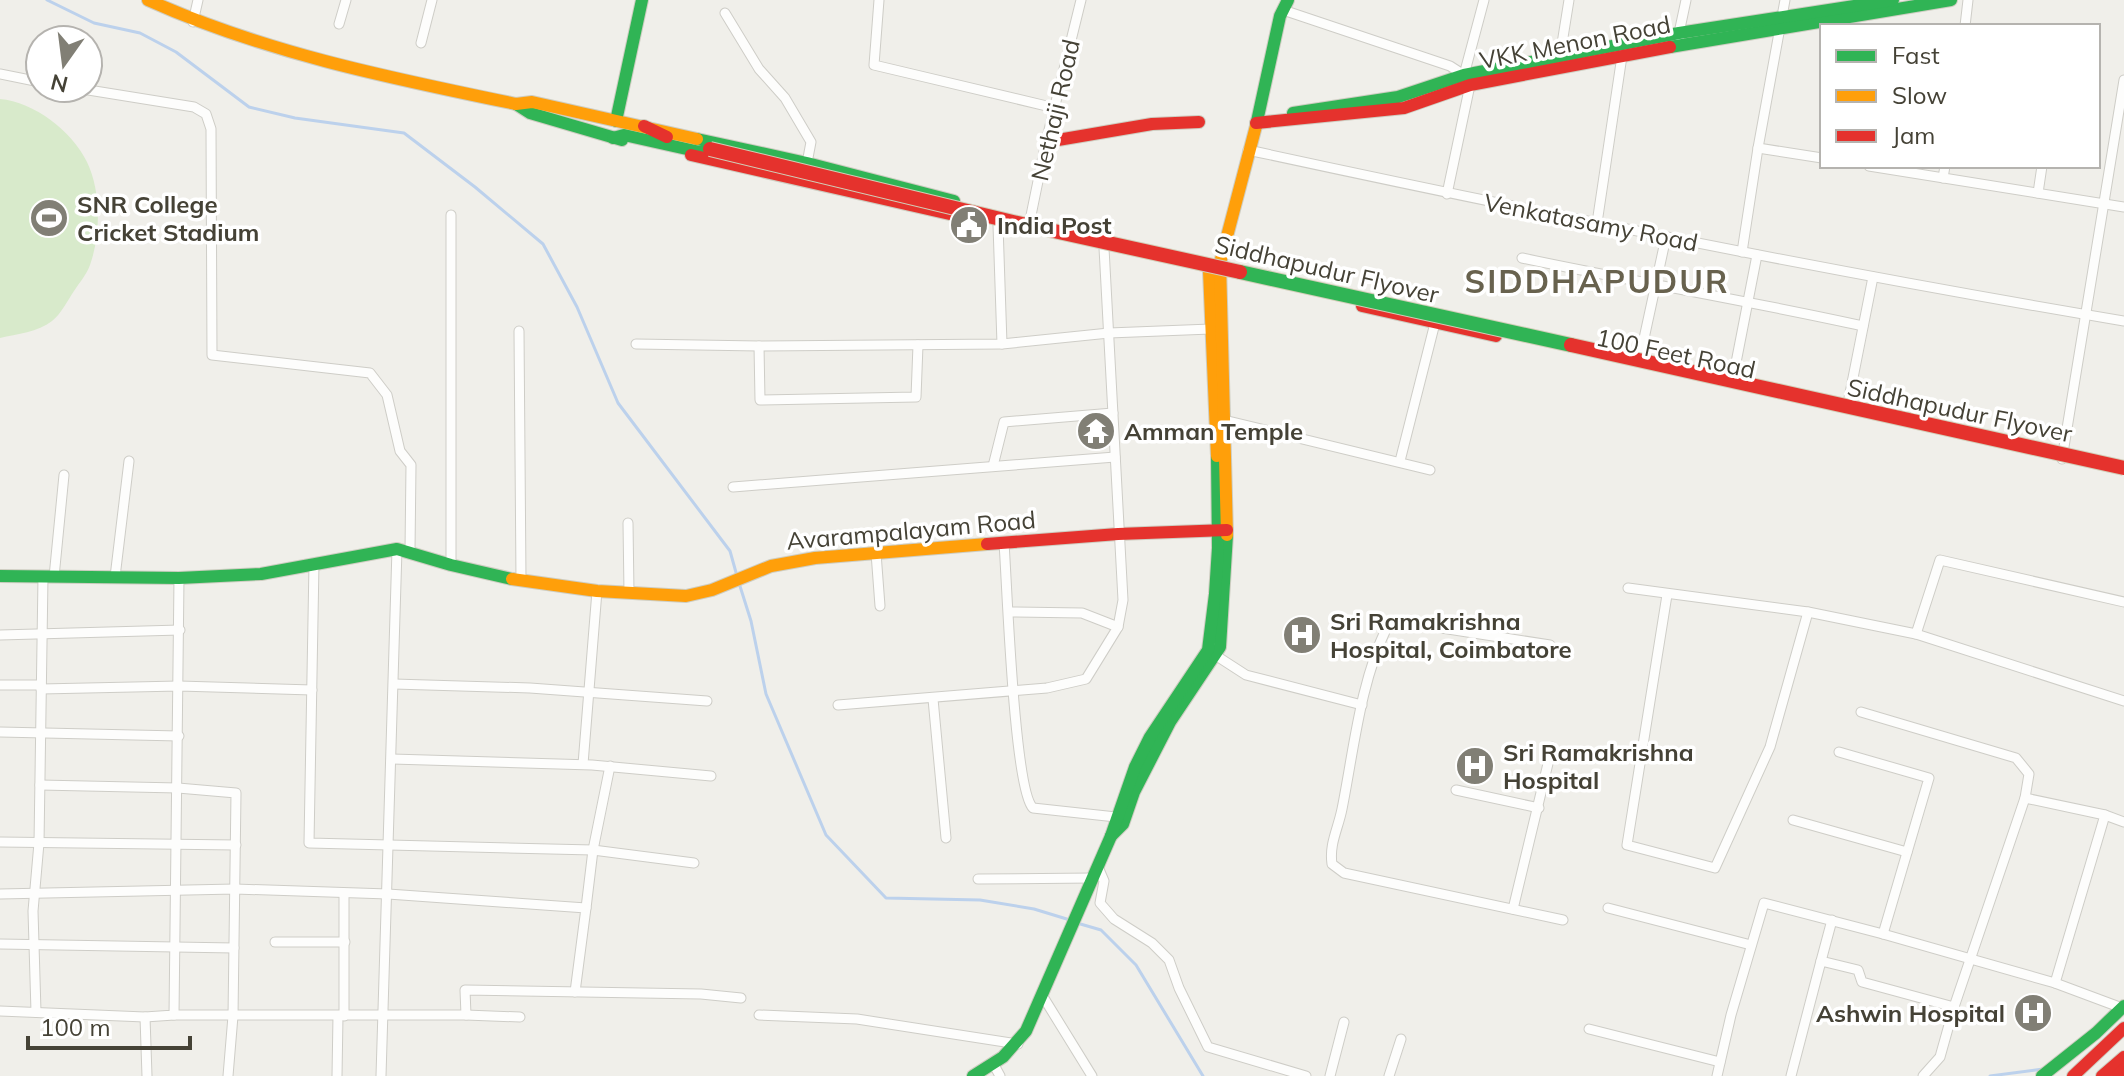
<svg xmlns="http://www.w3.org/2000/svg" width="2124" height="1076" font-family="Mulish,sans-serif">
	<rect width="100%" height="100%" fill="#f0efea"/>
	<path fill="#d8eacb" d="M0 99C34 102 72 131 87 162 101 191 101 234 90 265 87 274 79 283 74 291 68 300 61 314 52 321 38 332 17 334 0 338Z"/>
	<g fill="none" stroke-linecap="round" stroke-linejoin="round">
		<g stroke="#bcd1ec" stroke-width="3">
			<path d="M47 0 94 23 140 33 176 52 249 107 295 118 404 133 475 187 543 244 577 307 618 403 730 551 737 576"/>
			<path d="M739 583 751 621 766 694 826 835 886 898 980 900 1034 909 1070 920"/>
			<path d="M1077 923 1101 930 1136 965 1203 1076"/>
			<path d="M1990 1076 2043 1069"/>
		</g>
		<defs>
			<g id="street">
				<path d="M879 0 874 65 1055 108"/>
				<path d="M1283 10 1450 66 1464 75 1484 0"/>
				<path d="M725 13 759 69 785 98 811 142 807 163"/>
				<path d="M193 22 198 0"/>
				<path d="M339 24 346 0"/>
				<path d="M1965 26 1968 0"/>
				<path d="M421 43 432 0"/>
				<path d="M1680 44 1679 33 1686 0"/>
				<path d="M1560 56 1569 0"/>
				<path d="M0 74 40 82"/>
				<path d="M76 88 194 107 206 114 211 129 212 355 370 373 387 395 400 451 411 465 410 551"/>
				<path d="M1758 148 1822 158"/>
				<path d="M1248 150C1539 213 1831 272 2124 321"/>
				<path d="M1869 166 2124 207"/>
				<path d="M1943 178 1945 166"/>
				<path d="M2038 193 2042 166"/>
				<path d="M1447 194 1470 85 1468 82"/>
				<path d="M1597 223 1622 56"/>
				<path d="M998 225 1002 344"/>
				<path d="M1028 230 1046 142 1081 0"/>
				<path d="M1742 252 1758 148 1785 0"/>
				<path d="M1522 258C1635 282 1750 301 1863 326"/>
				<path d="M519 331 521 580"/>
				<path d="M636 344 759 346 1002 344 1109 333 1211 329"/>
				<path d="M759 346 760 400 916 397 918 345"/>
				<path d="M1640 357 1666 237"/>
				<path d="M1733 378 1757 255"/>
				<path d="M1848 403 1873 277"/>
				<path d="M1224 420 1430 470"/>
				<path d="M2062 459 2124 80"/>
				<path d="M1400 461 1435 323"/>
				<path d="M993 466 1004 422 1113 413"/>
				<path d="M733 487 1115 457"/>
				<path d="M628 523 629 593"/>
				<path d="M1004 543C1007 583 1014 790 1033 808L1116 817"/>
				<path d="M876 553 880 606"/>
				<path d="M314 563 309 843 593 850 694 863"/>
				<path d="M451 565V215"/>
				<path d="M54 577 64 475"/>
				<path d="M115 577 129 461"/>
				<path d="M1628 588 1808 612 1916 634 2124 701"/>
				<path d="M1667 595 1627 845 1715 868 1770 747 1808 612"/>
				<path d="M1009 612 1082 613 1118 627"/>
				<path d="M1916 634 1940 560 2124 602"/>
				<path d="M0 635 180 630"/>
				<path d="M1550 645 1403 622 1387 627C1360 683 1354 749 1342 809 1338 829 1329 844 1332 864L1344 873 1563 920"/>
				<path d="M1212 653 1246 675 1362 705"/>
				<path d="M394 684 530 688 707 701"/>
				<path d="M0 685H41"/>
				<path d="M41 689 179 686 312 690"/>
				<path d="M933 699 946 838"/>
				<path d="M838 705 1047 688 1086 679 1118 627 1123 600 1104 248"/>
				<path d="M1861 712 2016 758 2029 774 2025 798 1954 1007"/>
				<path d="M0 732 179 736"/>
				<path d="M1839 752 1929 778 1883 934"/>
				<path d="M392 759 592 765 711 776"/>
				<path d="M583 764 597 591"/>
				<path d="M40 785 178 788 236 793 233 1016 228 1076"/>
				<path d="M1456 790 1539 808"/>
				<path d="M2025 798 2105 815 2124 822"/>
				<path d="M1793 820 1907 852"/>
				<path d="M0 842 236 845"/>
				<path d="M1098 867 1104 881 1100 903 1114 919 1152 943 1169 960 1179 988 1208 1047 1306 1076"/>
				<path d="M978 879 1093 878"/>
				<path d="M0 894 235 889 388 894 586 908 575 992"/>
				<path d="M586 908 593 850 610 766"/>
				<path d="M1608 908 1751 945"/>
				<path d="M1513 909 1552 747"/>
				<path d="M275 942H345"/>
				<path d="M0 944 234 948"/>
				<path d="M1821 961 1832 920"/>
				<path d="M2055 983 2105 815"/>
				<path d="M1042 995 1092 1076"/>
				<path d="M0 1011 145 1017 174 1015 179 578"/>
				<path d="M36 1012 33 911 39 843 43 577"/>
				<path d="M174 1015H466L465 990 701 994 741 998"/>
				<path d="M466 1015 520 1017"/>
				<path d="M759 1015 857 1019 1018 1044"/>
				<path d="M344 1016V894"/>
				<path d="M145 1017 147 1076"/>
				<path d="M1589 1029 1720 1062"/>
				<path d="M994 1065 1000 1076"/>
				<path d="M337 1076 338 1016"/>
				<path d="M381 1076 397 549"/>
				<path d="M1330 1076 1344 1022"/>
				<path d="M1389 1076 1401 1039"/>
				<path d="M1717 1076 1731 1015 1764 903 1883 934 2055 983 2122 1008"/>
				<path d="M1791 1076 1821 961 1858 970 1862 982 1954 1007 1940 1057 1923 1076"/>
			</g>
			<g id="fast">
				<path d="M1670 47 1951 0"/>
				<path d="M516 104 530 113 622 140"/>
				<path d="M1293 113 1398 97 1464 75 1679 33 1893 0"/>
				<path d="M616 121 642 0"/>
				<path d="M1256 126 1280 16 1288 0"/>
				<path d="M613 138 624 135 700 152 710 149"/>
				<path d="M697 139 807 163 954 201"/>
				<path d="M0 576 179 578 261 574 397 549 451 565 512 579"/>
				<path d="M1111 836 1123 824 1134 792 1170 722 1220 647 1227 535"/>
				<path d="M973 1076 1003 1057 1026 1031 1111 836 1135 767 1150 737 1208 650 1215 594 1218 548 1217 456"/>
				<path d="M2042 1076 2096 1033 2124 1006"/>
			</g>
			<g id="slow">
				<path d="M148 0C266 53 390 78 516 104L532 102 697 139"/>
				<path d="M1209 271 1217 456"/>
				<path d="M1227 535 1220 263 1256 126"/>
				<path d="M512 579 597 591 686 596 712 590 771 566 815 558 987 544"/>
			</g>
			<g id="jam">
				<path d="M1256 123 1404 108 1470 85 1670 47"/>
				<path d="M644 126 667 137"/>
				<path d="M1046 142 1152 124 1199 122"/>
				<path d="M691 155 954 215"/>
				<path d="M1362 306 1496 336"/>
				<path d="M987 544 1118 534 1227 530"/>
				<path d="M2073 1076 2124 1028"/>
				<path d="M2102 1076 2124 1057"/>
				<path d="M2117 1076 2124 1069"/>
			</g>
		</defs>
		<use href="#street" stroke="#cecdc7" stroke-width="11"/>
		<use href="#fast" stroke="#cecdc1" stroke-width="14"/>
		<use href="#slow" stroke="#cecdc1" stroke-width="14"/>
		<use href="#jam" stroke="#cecdc1" stroke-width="14"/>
		<use href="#street" stroke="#fdfdfc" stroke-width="9"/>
		<use href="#fast" stroke="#30b455" stroke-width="12"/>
		<use href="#slow" stroke="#ff9f0a" stroke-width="12"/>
		<use href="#jam" stroke="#e5322d" stroke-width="12"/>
		<defs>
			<path id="fast-bridge" d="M1240 272 1571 345"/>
			<g id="jam-bridge">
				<path d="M710 149 1013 222 1240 272"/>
				<path d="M1571 345 2124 468"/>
			</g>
		</defs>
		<use href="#fast-bridge" stroke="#d2ceb8" stroke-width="16" stroke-linecap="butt"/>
		<use href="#jam-bridge" stroke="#d2ceb8" stroke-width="16" stroke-linecap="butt"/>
		<use href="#fast-bridge" stroke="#30b455" stroke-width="14"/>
		<use href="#jam-bridge" stroke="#e5322d" stroke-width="14"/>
	</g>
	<defs>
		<symbol id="stadium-disc" viewBox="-11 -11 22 22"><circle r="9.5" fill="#817f75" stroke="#fff"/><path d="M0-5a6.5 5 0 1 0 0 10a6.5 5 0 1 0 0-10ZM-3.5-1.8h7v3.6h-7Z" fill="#fff"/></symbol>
		<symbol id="civic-disc" viewBox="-11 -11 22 22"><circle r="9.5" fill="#817f75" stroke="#fff"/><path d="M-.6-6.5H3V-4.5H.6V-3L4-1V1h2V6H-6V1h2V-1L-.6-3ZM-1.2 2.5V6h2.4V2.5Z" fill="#fff"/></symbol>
		<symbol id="temple-disc" viewBox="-11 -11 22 22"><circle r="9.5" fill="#817f75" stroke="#fff"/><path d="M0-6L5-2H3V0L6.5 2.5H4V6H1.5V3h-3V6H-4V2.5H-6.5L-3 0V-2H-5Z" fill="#fff"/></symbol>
		<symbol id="hospital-disc" viewBox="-11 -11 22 22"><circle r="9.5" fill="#817f75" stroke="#fff"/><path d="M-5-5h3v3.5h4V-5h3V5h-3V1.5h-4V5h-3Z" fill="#fff"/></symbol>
	</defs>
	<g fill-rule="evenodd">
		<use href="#stadium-disc" x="27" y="196" width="44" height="44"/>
		<use href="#civic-disc" x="947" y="203" width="44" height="44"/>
		<use href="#temple-disc" x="1074" y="409" width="44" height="44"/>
		<use href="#hospital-disc" x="1280" y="613" width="44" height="44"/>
		<use href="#hospital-disc" x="1453" y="744" width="44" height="44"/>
		<use href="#hospital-disc" x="2011" y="991" width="44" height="44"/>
	</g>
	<g text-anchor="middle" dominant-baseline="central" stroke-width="7" stroke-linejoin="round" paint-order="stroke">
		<g font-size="24" fill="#454236" stroke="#fff">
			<text transform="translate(1575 42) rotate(-11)">VKK Menon Road</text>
			<text transform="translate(1055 110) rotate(-77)">Nethaji Road</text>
			<text transform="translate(1591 222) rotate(11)">Venkatasamy Road</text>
			<text transform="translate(1327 269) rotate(13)">Siddhapudur Flyover</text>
			<text transform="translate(1676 353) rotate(12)">100 Feet Road</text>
			<text transform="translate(1960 410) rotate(12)">Siddhapudur Flyover</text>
			<text transform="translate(911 530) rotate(-5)">Avarampalayam Road</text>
		</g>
		<g font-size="24" font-weight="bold" fill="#454236" stroke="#fff" text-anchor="start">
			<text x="77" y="204">SNR College<tspan x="77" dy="28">Cricket Stadium</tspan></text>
			<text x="997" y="225">India Post</text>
			<text x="1124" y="431">Amman Temple</text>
			<text x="1330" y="621">Sri Ramakrishna<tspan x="1330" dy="28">Hospital, Coimbatore</tspan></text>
			<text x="1503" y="752">Sri Ramakrishna<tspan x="1503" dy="28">Hospital</tspan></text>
			<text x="2005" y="1013" text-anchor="end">Ashwin Hospital</text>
		</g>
		<g font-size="32" font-weight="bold" letter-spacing="2" fill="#68624e" stroke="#fff">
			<text x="1597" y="281">SIDDHAPUDUR</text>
		</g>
	</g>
	<rect x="1820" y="24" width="280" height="144" fill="#ffffff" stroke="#b5b3af" stroke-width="2"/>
	<rect x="1836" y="50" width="40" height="12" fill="#30b455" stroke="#b5b3af" stroke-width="2"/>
	<text x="1892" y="64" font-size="24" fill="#454236">Fast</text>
	<rect x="1836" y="90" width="40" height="12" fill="#ff9f0a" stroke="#b5b3af" stroke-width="2"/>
	<text x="1892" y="104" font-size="24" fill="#454236">Slow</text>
	<rect x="1836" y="130" width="40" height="12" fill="#e5322d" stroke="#b5b3af" stroke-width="2"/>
	<text x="1892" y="144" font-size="24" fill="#454236">Jam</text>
	<g transform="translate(64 64) rotate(194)"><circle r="38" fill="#ffffff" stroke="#b5b3af" stroke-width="2"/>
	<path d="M0-6L14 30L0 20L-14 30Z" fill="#817f75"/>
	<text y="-12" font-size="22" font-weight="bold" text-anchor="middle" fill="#454236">N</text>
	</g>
	<path d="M28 1036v12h162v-12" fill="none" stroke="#454236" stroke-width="4"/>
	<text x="40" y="1036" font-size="24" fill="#454236" stroke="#ffffff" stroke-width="6" paint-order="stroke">100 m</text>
</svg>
